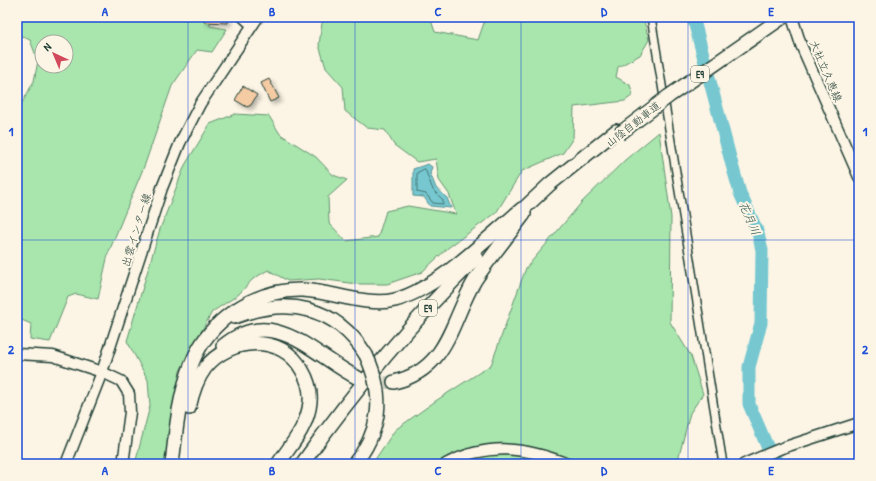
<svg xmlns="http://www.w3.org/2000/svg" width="876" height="481" font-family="'Patrick Hand','Klee One',sans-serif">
	<defs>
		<filter id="shadow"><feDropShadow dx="3" dy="3" stdDeviation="2" flood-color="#0004"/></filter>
	</defs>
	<rect width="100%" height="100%" fill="#fcf5e5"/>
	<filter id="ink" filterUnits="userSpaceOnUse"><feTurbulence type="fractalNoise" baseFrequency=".025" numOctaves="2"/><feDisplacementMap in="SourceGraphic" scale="8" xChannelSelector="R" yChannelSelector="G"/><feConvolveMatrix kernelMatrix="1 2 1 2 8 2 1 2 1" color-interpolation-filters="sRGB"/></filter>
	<g filter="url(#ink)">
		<g fill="#a8e6ad" stroke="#649270" fill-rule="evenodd">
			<path d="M17 17H210V26L227 29 212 52 197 50 172 86 145 164 108 254 98 299 76 294 68 297 50 342 30 339 31 324 17 318V112L34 81 38 61 30 40 17 34ZM42 42H66V66H42Z"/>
			<path d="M327 17H430L435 32 478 40 486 17H643L649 40 640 55 618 67 616 77 630 85 633 95 625 101 574 107 573 138 563 153 522 171 496 213 449 247 422 272 387 284H358L319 279 288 281 268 270 253 279 238 295 212 312 180 371 167 464H135L150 406 148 380 127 341 160 229 185 165 210 124 235 114 269 116 280 134 316 157 333 175 347 180 328 197 329 223 346 241 378 237 386 211 408 206 456 214 449 194 439 180 436 159 417 162 394 145 385 130 367 128 345 111 343 87 326 68 319 45 322 23Z"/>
			<path d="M659 132 671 217 670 322 691 356 703 394 690 413 677 464H372L395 430 437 400 491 365 526 268 582 202 625 160Z"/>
		</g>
		<path fill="#76c7d0" stroke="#539092" d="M428 164 432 167 430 173 436 188 447 198 451 208 430 206 424 197 413 196V169Z"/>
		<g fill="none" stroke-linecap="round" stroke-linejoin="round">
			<path stroke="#427472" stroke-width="1" d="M425 169 433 190 443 200V204L433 203 426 194 417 192V173Z"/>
			<path stroke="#76c7d0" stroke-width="13" d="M693 17 732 165 740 193 758 233 762 250 761 323 749 367V404L767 446 778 464"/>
		</g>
		<g fill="#f5cba4" stroke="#1f3d34" filter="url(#shadow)">
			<path d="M204 17H228V23L204 22Z"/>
			<path d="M269 79 279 98 270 102 261 83Z"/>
			<path d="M243 86 257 95 251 105 247 107 235 100Z"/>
		</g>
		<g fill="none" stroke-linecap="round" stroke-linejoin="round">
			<path stroke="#d0d0c2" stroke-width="13" stroke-dasharray="13 6" stroke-linecap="butt" d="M366 380 382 383 394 382"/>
			<defs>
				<g id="street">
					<path d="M241 17 252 27"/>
					<path d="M651 17 723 464"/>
				</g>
				<g id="secondary">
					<path d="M792 17 801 45 859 177"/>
					<path d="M17 354 53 356 102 372 121 381 129 394 130 412 123 464"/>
					<path d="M66 464 102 372 162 188 180 143 200 104 258 17"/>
					<path d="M446 464C488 442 525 447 568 464"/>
					<path d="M744 464 782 448 859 423"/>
				</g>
				<g id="highway">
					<path d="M517 215 550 184 616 131"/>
					<path d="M234 317C287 297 335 305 366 355"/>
					<path d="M223 346C274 303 315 357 358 378"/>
					<path d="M394 382C449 369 450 322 475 280 490 257 508 236 524 214"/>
					<path d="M189 408C192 394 196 380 205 368 229 337 282 333 302 370 308 380 311 391 310 402 308 426 291 445 278 464"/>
					<path d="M172 464C176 430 179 395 192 363 209 320 255 289 302 290 330 291 367 307 395 300 439 288 487 238 522 209"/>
					<path d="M302 464C354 391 412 321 476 258"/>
					<path d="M354 464C366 450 374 433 377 415"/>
				</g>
			</defs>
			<use href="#street" stroke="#1f3d34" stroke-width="10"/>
			<use href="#secondary" stroke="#1f3d34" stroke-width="13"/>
			<use href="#highway" stroke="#1f3d34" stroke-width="16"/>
			<use href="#street" stroke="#fcf5e5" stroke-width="7"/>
			<use href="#secondary" stroke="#fcf5e5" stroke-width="10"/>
			<use href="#highway" stroke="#fcf5e5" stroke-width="13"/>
			<defs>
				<g id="highway-bridge">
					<path d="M619 134 669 96 783 17"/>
					<path d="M366 355C375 374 380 393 377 415"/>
				</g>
			</defs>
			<use href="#highway-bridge" stroke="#1f3d34" stroke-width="16" stroke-linecap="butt"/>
			<use href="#highway-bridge" stroke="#fcf5e5" stroke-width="13"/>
		</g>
	</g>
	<path fill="none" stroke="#1d4ed8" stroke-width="1" stroke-opacity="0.55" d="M188 17V464M355 17V464M521 17V464M688 17V464M17 240H859"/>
	<g text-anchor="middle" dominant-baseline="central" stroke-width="4" stroke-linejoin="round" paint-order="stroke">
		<g fill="#fcf5e5" stroke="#617469" stroke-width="1">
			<rect x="691" y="66" width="18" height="16" rx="3"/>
			<rect x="419" y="300" width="18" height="16" rx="3"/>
		</g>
		<g font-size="10" font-weight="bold" fill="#1f3d34">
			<text x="700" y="74">E9</text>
			<text x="428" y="308">E9</text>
		</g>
		<g font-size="11" fill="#1f3d34" stroke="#fcf5e5">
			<text transform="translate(826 71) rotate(67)">大社立久恵線</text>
			<text transform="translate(633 124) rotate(-38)">山陰自動車道</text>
			<text transform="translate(136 230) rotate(-73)">出雲インター線</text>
		</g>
		<g font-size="12" font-style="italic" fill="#305953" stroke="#fcf5e5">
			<text transform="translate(750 218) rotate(67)">花月川</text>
		</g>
	</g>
	<rect width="876" height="481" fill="none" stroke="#fcf5e5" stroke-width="44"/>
	<g transform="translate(54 54) rotate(316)"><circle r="19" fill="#fcf5e5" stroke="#a4ab9e"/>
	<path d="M0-3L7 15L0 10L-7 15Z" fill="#d1495b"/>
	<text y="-6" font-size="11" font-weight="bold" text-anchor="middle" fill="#1f3d34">N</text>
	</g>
	<rect x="22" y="22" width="832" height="437" fill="none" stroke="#1d4ed8" stroke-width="1.5"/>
	<g font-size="13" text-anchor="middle" font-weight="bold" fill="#1d4ed8">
		<text x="105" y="16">A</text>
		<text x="272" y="16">B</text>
		<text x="438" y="16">C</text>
		<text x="604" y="16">D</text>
		<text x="771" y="16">E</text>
		<text x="11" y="136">1</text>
		<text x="865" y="136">1</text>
		<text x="11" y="354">2</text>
		<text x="865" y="354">2</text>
		<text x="105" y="475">A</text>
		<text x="272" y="475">B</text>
		<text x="438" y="475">C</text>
		<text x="604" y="475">D</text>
		<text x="771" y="475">E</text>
	</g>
</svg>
